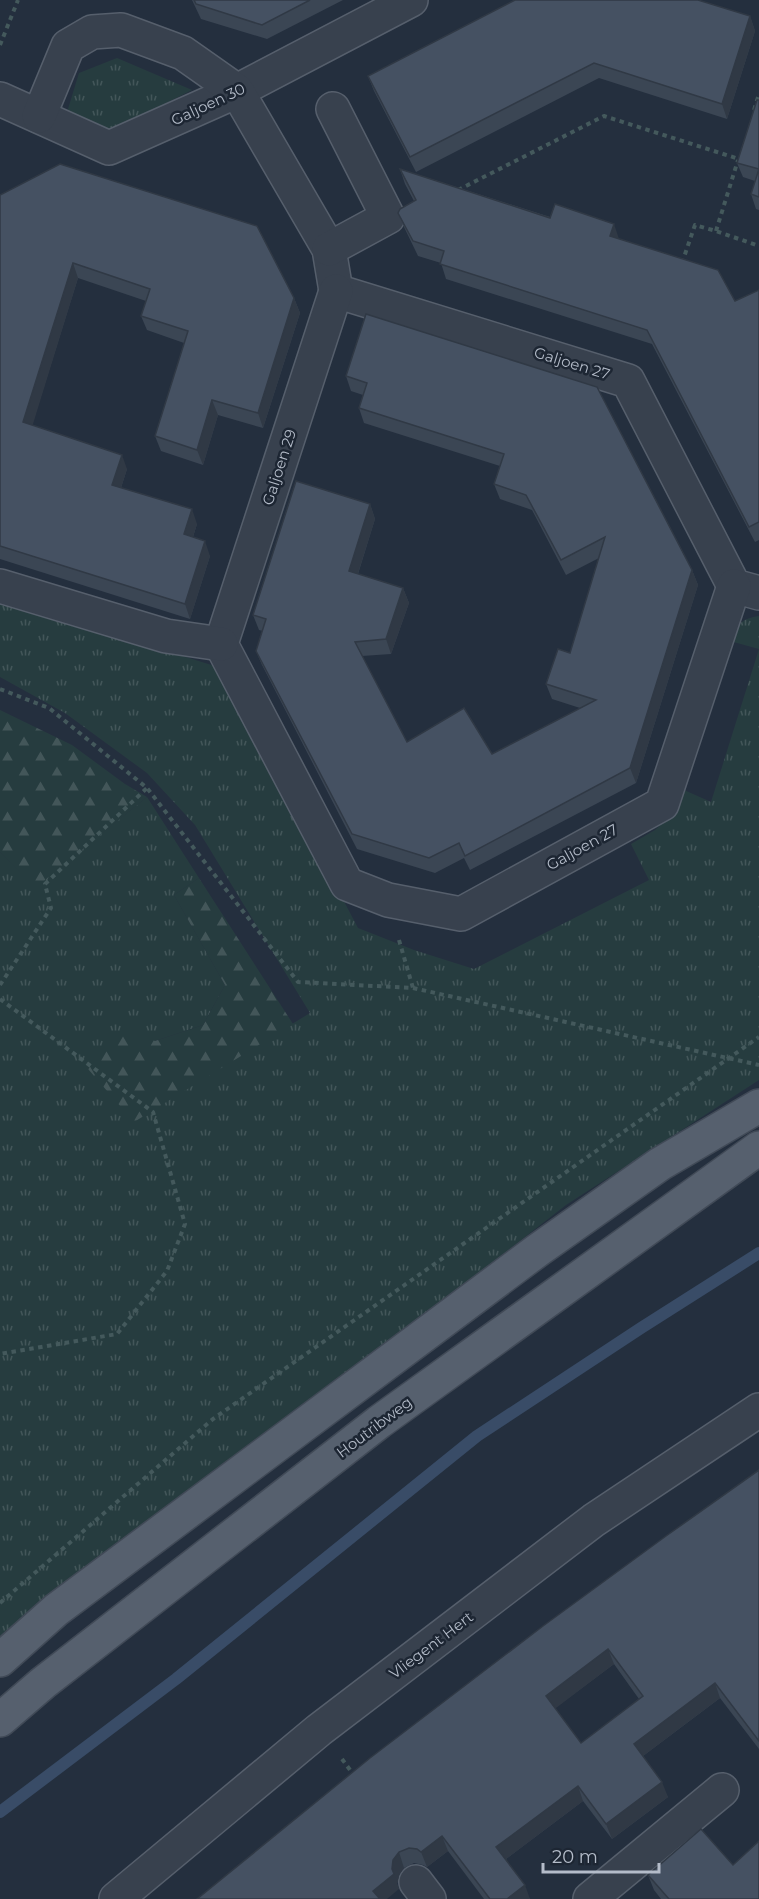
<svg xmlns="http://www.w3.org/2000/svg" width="759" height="1899" font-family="Montserrat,sans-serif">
	<defs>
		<pattern id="grass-tufts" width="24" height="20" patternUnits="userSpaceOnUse" patternTransform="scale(1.5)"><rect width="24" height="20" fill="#263c3f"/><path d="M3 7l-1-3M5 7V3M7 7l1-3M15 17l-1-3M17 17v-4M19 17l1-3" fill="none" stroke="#435659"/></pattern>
		<pattern id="forest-firs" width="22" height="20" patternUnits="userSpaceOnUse" patternTransform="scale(1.5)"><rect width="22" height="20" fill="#263c3f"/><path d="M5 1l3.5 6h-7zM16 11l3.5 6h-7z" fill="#435659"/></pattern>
	</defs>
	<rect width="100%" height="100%" fill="#242f3e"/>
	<g fill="url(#grass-tufts)">
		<path d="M117 58 192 90 101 136 65 119 79 73Z"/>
		<path d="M0 599 221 668 358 928 414 950 474 969 649 880 631 844 655 830 676 811 684 790 711 802 759 649 730 641C735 625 743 618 759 616V1080L566 1205 0 1646V852L35 887 147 797 199 878 174 895 225 985 203 1025 155 1041 134 1121 310 1013 195 825 147 773 65 713 0 677Z"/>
	</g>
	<g fill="url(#forest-firs)">
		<path d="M0 710 72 745 125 784 147 797 35 888 0 852Z"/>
		<path d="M199 878 293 1024 134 1122 82 1062 125 1028 155 1041 203 1025 225 985 174 895Z"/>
	</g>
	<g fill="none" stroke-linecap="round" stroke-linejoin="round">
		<path stroke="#394c67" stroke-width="12" d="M0 1812 176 1679 477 1436 641 1328 759 1253"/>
		<defs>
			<g id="minor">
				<path d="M0 99 109 148 237 91 411 0"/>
				<path d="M39 116 68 46 92 32 121 30 183 53 237 91 329 249 336 291 628 381 734 586 759 593"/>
				<path d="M329 249 388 217 333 109"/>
				<path d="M336 291 221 644 347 884 388 900 461 914 662 804 734 586"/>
				<path d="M0 586 166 636 221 644"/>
				<path d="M416 1882 429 1899"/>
				<path d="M116 1899 319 1730 594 1520 759 1410"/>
				<path d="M590 1899 722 1790"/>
			</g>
			<g id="major">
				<path d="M0 1660 56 1610 538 1250 660 1164 759 1106"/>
				<path d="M0 1720 43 1683 379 1422 759 1148"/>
			</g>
		</defs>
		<use href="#minor" stroke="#565f6c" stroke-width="36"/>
		<use href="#major" stroke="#414a57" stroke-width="36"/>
		<g stroke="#44595c" stroke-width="4" stroke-dasharray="4.5 4.5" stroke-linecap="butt">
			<path d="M0 45 18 0"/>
			<path d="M754 110 759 94"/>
			<path d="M458 190 604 116 739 159"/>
			<path d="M716 231 738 160"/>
			<path d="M682 263 695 225 716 231 759 246"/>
			<path d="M0 689 49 708 147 788 298 982 413 988 759 1065"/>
			<path d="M399 940 413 988"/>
			<path d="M0 985 51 908 45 884 147 788"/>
			<path d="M0 999 153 1112 185 1224 167 1271 117 1334 0 1354"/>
			<path d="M0 1603 213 1419 759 1037"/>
			<path d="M342 1759 353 1774"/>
		</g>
		<use href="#minor" stroke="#38414e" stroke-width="33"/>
		<use href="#major" stroke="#56606e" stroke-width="33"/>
	</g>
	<g fill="#3b4654" fill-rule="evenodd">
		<path d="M192 0H343L267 39 201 19Z"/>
		<path d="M750 16 755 31 727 119 599 78 416 172 374 91 368 76Z"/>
		<path d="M759 100V210L756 209 751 194 755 181 743 177 737 163Z"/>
		<path d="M400 169 619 239 735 301 759 290V540L755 542 652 344 446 279 441 263 418 256 404 227 398 213 414 201 405 184Z"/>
		<path d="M0 195 294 298 300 313 263 428 218 415 203 465 161 451 155 436 184 343 147 330 141 316 146 301 78 278 32 425 127 469 121 488 197 524 193 537 210 556 190 619 0 559Z"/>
		<path d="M366 314 692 570 698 585 636 783 470 870 464 858 435 873 357 849 262 665 256 651 263 631 259 630 253 615 370 504 375 519 358 574 403 588 409 603 391 654 362 656 407 742 492 754 580 708 552 699 546 684 570 653 599 558 566 575 532 510 500 499 494 484 500 466 364 423 359 408 363 395 351 391 346 376Z"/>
		<path d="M759 1470V1749L720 1698 643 1756 668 1797 612 1839 583 1801 506 1859 530 1899H484L448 1851 427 1867 423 1865 414 1863 404 1868 399 1875 397 1884 399 1889 197 1899ZM614 1664 639 1699 581 1743 555 1708Z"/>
		<path d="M733 1865 759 1899H661L654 1890 648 1875Z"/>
	</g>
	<g fill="#303945">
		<path d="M750 16 755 31 727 119 722 104Z"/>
		<path d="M614 224 619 239 610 236Z"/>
		<path d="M73 263 78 278 29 437 23 422Z"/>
		<path d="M294 298 300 313 263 428 258 413Z"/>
		<path d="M212 400 218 415 203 465 197 450Z"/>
		<path d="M122 455 127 469 117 500 112 485Z"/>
		<path d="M370 504 375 519 354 586 349 571Z"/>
		<path d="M192 509 197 524 189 549 184 534Z"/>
		<path d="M205 541 210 556 190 619 185 604Z"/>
		<path d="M692 570 698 585 636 783 630 768Z"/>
		<path d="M403 588 409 603 391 654 386 639Z"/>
		<path d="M608 1649 614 1664 552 1711 546 1696Z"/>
		<path d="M715 1683 720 1698 639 1759 634 1744Z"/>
		<path d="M662 1782 668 1797 612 1839 606 1824Z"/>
		<path d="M578 1786 583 1801 502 1862 496 1847Z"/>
		<path d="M442 1836 448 1851 427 1867 421 1852Z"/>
		<path d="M399 1852 404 1868 399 1875 397 1884 392 1869 393 1860Z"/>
		<path d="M394 1874 399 1889 387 1899H376L373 1891Z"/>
		<path d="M525 1885 530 1899H507Z"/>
	</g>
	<g fill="#455162" stroke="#303945" stroke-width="1.5" fill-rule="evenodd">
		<path d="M194 0H310L262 25 196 4Z"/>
		<path d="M515 0H698L750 16 722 104 594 63 410 157 368 76Z"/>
		<path d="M757 100H759V197L751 194 759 169 737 163Z"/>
		<path d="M60 164 257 226 294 298 258 413 212 400 197 450 155 436 188 331 141 316 150 289 73 263 23 422 122 455 112 485 192 509 184 534 205 541 185 604 0 546V195Z"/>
		<path d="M400 169 550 218 555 204 614 224 610 236 718 270 735 301 759 290V522L749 527 647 330 440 264 444 251 413 241 398 213 400 209 416 200Z"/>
		<path d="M366 314 597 387 692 570 630 768 465 856 459 843 429 858 352 834 256 651 266 619 253 615 296 481 370 504 349 571 403 588 386 639 355 642 407 742 464 708 492 754 596 700 546 684 558 649 570 653 605 537 561 560 526 495 494 484 504 454 359 408 367 383 346 376Z"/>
		<path d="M759 1470V1741L715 1683 634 1744 662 1782 606 1824 578 1786 496 1847 525 1885 507 1899H490L442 1836 421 1852 417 1849 409 1848 399 1852 393 1860 392 1869 394 1874 373 1891 380 1899H197L370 1758 543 1626 666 1536ZM608 1649 643 1696 581 1743 546 1696Z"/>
		<path d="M701 1829 733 1865 759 1841V1899H669L648 1875Z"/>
	</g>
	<g text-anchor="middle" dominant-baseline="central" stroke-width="5" stroke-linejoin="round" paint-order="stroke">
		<g font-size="15" fill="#b4bcc9" stroke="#1d2633">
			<text transform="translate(208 104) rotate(-25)">Galjoen 30</text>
			<text transform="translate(572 363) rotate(17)">Galjoen 27</text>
			<text transform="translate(279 467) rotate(-72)">Galjoen 29</text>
			<text transform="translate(582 847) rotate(-29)">Galjoen 27</text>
			<text transform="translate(374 1427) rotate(-37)">Houtribweg</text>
			<text transform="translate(431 1645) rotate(-37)">Vliegent Hert</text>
		</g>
	</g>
	<path d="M543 1863v9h116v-9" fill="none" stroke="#b4bcc9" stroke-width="3"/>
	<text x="552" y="1863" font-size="18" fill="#b4bcc9" stroke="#1d2633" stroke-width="4.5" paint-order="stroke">20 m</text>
</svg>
